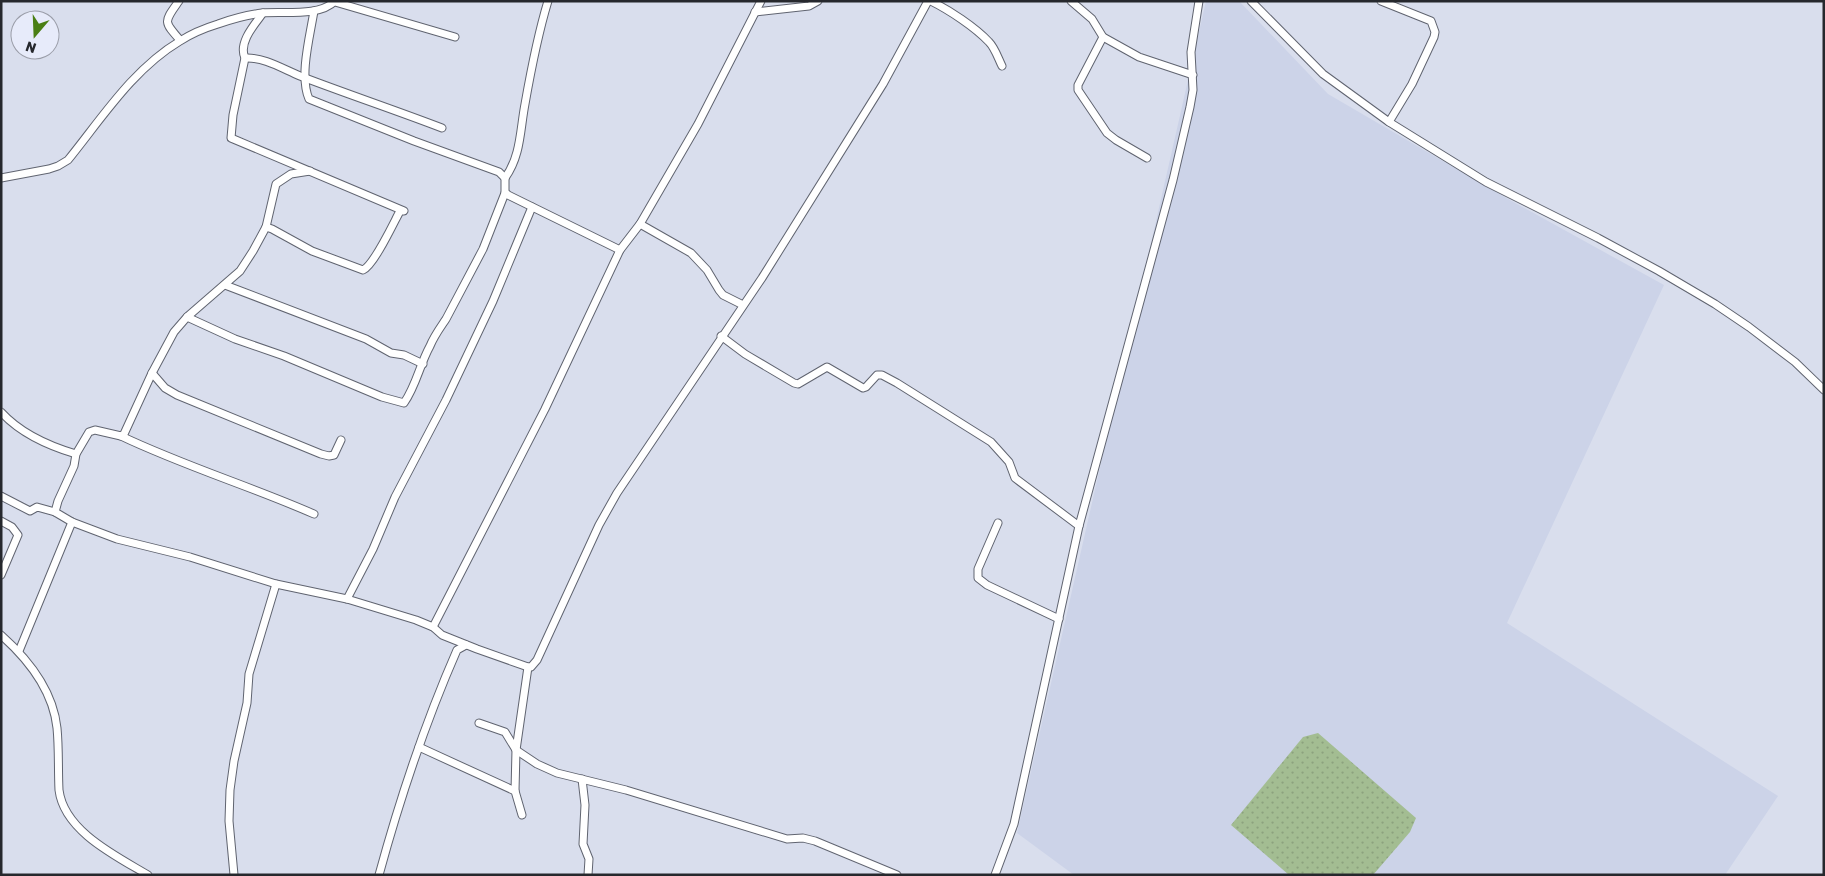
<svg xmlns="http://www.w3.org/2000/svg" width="1825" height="876" font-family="Rubik,sans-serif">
	<defs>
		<pattern id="grass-dots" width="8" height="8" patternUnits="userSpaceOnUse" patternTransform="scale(1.25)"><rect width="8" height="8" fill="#a3bd92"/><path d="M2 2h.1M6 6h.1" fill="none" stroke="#8ca27e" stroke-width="1.8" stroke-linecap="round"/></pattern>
	</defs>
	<rect width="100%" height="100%" fill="#d9deed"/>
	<path fill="#ccd3e8" d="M1206 1 1240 2 1328 94 1508 199 1664 285 1507 623 1778 796 1725 875H1074L1017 833Z"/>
	<path fill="url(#grass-dots)" d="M1318 733 1416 818 1410 832 1373 875H1289L1231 825 1303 737Z"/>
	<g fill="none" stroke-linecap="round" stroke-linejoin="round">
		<defs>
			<g id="minor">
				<path d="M179 1C164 22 163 21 180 40"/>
				<path d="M931 1C949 10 975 27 989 42 995 48 998 58 1002 66"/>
				<path d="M1071 1 1092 19 1103 37 1139 57 1193 75"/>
				<path d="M1251 1 1323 74 1389 122 1486 182 1598 238 1659 271 1715 304 1749 327 1795 362 1824 390"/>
				<path d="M1381 1 1431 21 1435 32 1434 37 1412 84 1389 122"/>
				<path d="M335 2 455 37"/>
				<path d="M314 11C310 36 299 76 309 99L414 141 499 172 505 178V192L508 195 620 250"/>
				<path d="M755 12 809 6 818 1"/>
				<path d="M263 13C254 25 238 43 245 58L233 115 231 138 404 211H400C393 224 374 265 363 270L312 251 272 229 266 227 253 251 240 271 187 317 174 332 152 373 124 434 121 436 95 430 89 432 76 454 74 466 58 501 55 512 72 522 117 539 190 557 276 584 347 599 416 620 433 627 442 635 477 649 528 667H531L537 660 599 525 617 493 762 278 883 84 928 1"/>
				<path d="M1103 37 1078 85V90L1107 133 1116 140 1147 158"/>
				<path d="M245 58C264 57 283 69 300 76 347 94 395 110 442 128"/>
				<path d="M1 178 49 169 58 166 68 160C102 118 133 69 180 41 191 34 205 28 218 24 232 19 247 15 262 13 284 11 319 17 335 1"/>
				<path d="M505 178C521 156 520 130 525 104 531 70 538 34 548 1"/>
				<path d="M640 224 691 253 707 270 719 290 723 295 743 305"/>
				<path d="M266 227 276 184 291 174 310 171"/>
				<path d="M225 285 366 339 391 353 404 355 423 364"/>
				<path d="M187 317 235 339 284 356 382 397 404 403C416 386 420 364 430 346 434 336 440 328 446 319L483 249 505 193"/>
				<path d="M721 336 745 354 794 383 798 384 827 367 863 388 866 387 877 375H882L897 383 991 442 1009 462 1015 478 1079 526"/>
				<path d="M152 373 165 388 177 395 321 454 329 456 334 455 341 440"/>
				<path d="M1 412C21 434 49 446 76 454"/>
				<path d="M121 436C184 466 250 486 314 514"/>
				<path d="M1 496 30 511 37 507 55 512"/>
				<path d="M1 521 12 527 18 535 1 575"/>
				<path d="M998 523 978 569V578L987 585 1059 619"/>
				<path d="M347 599 373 549 395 497 446 400 493 301 532 207"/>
				<path d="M433 627 545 409 620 250 640 224 698 124 761 1"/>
				<path d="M1 635C28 659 53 690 57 728 59 748 58 769 59 790 64 831 116 856 148 875"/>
				<path d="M19 651 72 522"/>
				<path d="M479 723 505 732 516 750 537 764 557 773 626 790 787 839 803 838 815 841 897 875"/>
				<path d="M419 747 515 791 522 815"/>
				<path d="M582 779 585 805 583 844 589 859 588 875"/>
				<path d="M515 791 516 750 528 667"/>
				<path d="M234 875 229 821 230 790 234 761 247 703 249 674 276 584"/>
				<path d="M379 875C400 798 425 723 457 650L466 645"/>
				<path d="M995 875 1014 824 1079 526 1173 180 1190 107 1193 90 1191 52 1199 1"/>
			</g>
		</defs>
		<use href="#minor" stroke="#606470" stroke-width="9"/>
		<use href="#minor" stroke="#fff" stroke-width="7"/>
	</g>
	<rect width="1825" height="876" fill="none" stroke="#26282d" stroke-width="5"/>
	<g transform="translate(35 35) rotate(199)"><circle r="24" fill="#e7ebfa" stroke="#9a9da8"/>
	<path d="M0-4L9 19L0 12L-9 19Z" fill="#4a7f14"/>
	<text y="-8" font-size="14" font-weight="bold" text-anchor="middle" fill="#26282d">N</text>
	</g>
</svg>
